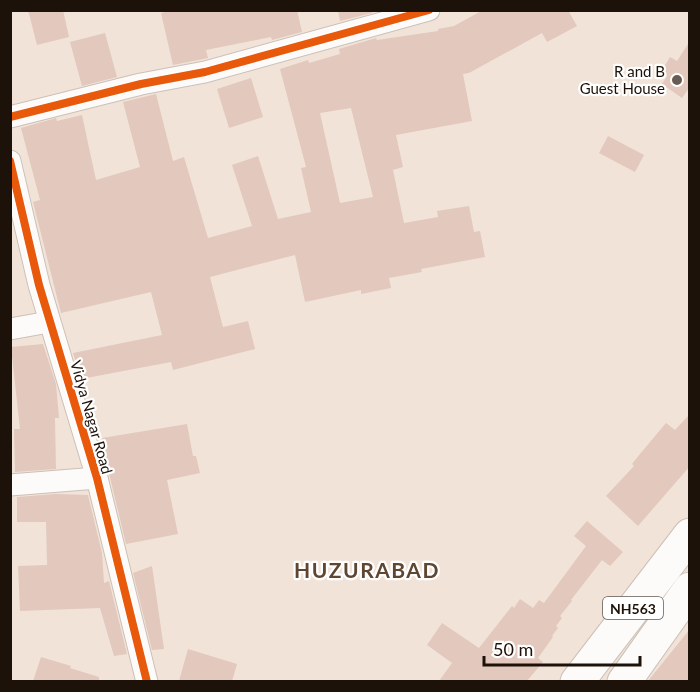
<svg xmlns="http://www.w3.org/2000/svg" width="700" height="692" font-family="Lato,sans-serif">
	<rect width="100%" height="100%" fill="#f2e3d8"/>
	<g fill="#e2c8bd" fill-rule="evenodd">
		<path d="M28 10H63L69 37 37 45Z"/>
		<path d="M173 10H297L302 32 272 40 271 37 206 50 208 58 173 65 161 13Z"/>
		<path d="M338 10H371L372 13 340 21Z"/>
		<path d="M483 10H568L577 26 547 42 542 33 469 73 463 74 472 121 396 135 403 167 393 170 404 223 438 217 437 211 469 206 474 232 480 231 485 257 421 269 422 272 389 278 391 288 361 294V290L305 302 295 255 210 277 223 327 248 321 255 349 173 370 171 362 81 379 73 353 162 335 151 292 61 313 33 202 40 200 21 128 56 118 57 121 82 115 96 180 140 167 123 102 156 94 173 161 184 157 208 238 252 226 232 165 258 156 278 219 311 212 301 168 306 167 280 69 308 60 309 63 340 54 339 49 376 38 377 40 438 31V29L454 26ZM351 108 373 197 340 203 320 113Z"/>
		<path d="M105 33 117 77 82 86 70 42Z"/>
		<path d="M690 41V87L682 98 662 84 667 76 661 72 670 57 677 61Z"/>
		<path d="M251 78 263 117 229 128 217 89Z"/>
		<path d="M608 136 644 155 635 172 599 153Z"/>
		<path d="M43 344 56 384 59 418H55L56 469 15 472 14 429H20L11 347Z"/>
		<path d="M690 414V466L638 526 606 496 634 466 632 464 640 454 666 423 675 430Z"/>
		<path d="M187 424 193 456H196L200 473 167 480 178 534 126 544 107 465 102 438Z"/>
		<path d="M56 494 88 495 102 553 104 583 109 581 127 654 114 656 100 608 20 611 18 566 47 565 46 522H17V497Z"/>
		<path d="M587 521 623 552 610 566 602 560 571 600 572 601 560 616 562 618 556 626 558 628 552 636 553 637 538 658 543 662 527 681H439L452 663 427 645 442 623 479 648 512 606 514 608 520 599 533 608 539 600 544 603 586 546 574 536Z"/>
		<path d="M152 566 164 649 152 650 133 573Z"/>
		<path d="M690 629V681H648Z"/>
		<path d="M188 649 237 664 232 681H179Z"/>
		<path d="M41 657 71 666 70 668 99 677V681H33Z"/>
	</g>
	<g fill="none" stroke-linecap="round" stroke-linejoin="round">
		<defs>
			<g id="minor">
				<path d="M10 117 141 84 205 72 429 10"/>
				<path d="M10 161 39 285 97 478 147 682"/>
				<path d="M10 329 49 322"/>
				<path d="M10 485 97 478"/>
			</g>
			<g id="trunk">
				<path d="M577 682 690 535"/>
				<path d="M624 682 690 589"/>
			</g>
		</defs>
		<use href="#minor" stroke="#ccc0b7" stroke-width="23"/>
		<use href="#trunk" stroke="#ccc0b7" stroke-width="35"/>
		<use href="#minor" stroke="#fdfbf9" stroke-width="21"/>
		<use href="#trunk" stroke="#fdfbf9" stroke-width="33"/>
		<defs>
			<g id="cycleway">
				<path d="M10 117 141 84 205 72 429 10"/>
				<path d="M10 161 39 285 97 478 147 682"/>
			</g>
		</defs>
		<use href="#cycleway" stroke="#fff" stroke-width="11"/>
		<use href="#cycleway" stroke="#e8590c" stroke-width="8"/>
	</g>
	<circle fill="#685b51" stroke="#fff" stroke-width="2" cx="677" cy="80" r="6"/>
	<g text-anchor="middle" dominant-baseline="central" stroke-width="4.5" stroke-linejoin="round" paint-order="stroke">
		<rect fill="#fff" stroke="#615953" stroke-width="1.5" x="603" y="597" width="60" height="22" rx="4.5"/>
		<g font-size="14" font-weight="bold" fill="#1d1209">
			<text x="633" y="608">NH563</text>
		</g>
		<g font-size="15" fill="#1d1209" stroke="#fff" text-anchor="end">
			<text x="665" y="71">R and B<tspan x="665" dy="17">Guest House</tspan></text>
		</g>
		<g font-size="15" fill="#1d1209" stroke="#fff">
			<text transform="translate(92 417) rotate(74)">Vidya Nagar Road</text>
		</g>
		<g font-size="21" font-weight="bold" letter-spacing="1.5" fill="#5f4631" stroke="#fff">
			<text x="367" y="569">HUZURABAD</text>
		</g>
	</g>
	<rect width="700" height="692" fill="none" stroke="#1d1209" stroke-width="24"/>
	<path d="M484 656v9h156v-9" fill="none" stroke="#1d1209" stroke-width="3"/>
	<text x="493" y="656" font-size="18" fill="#1d1209" stroke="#ffffff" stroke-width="4.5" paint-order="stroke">50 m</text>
</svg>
